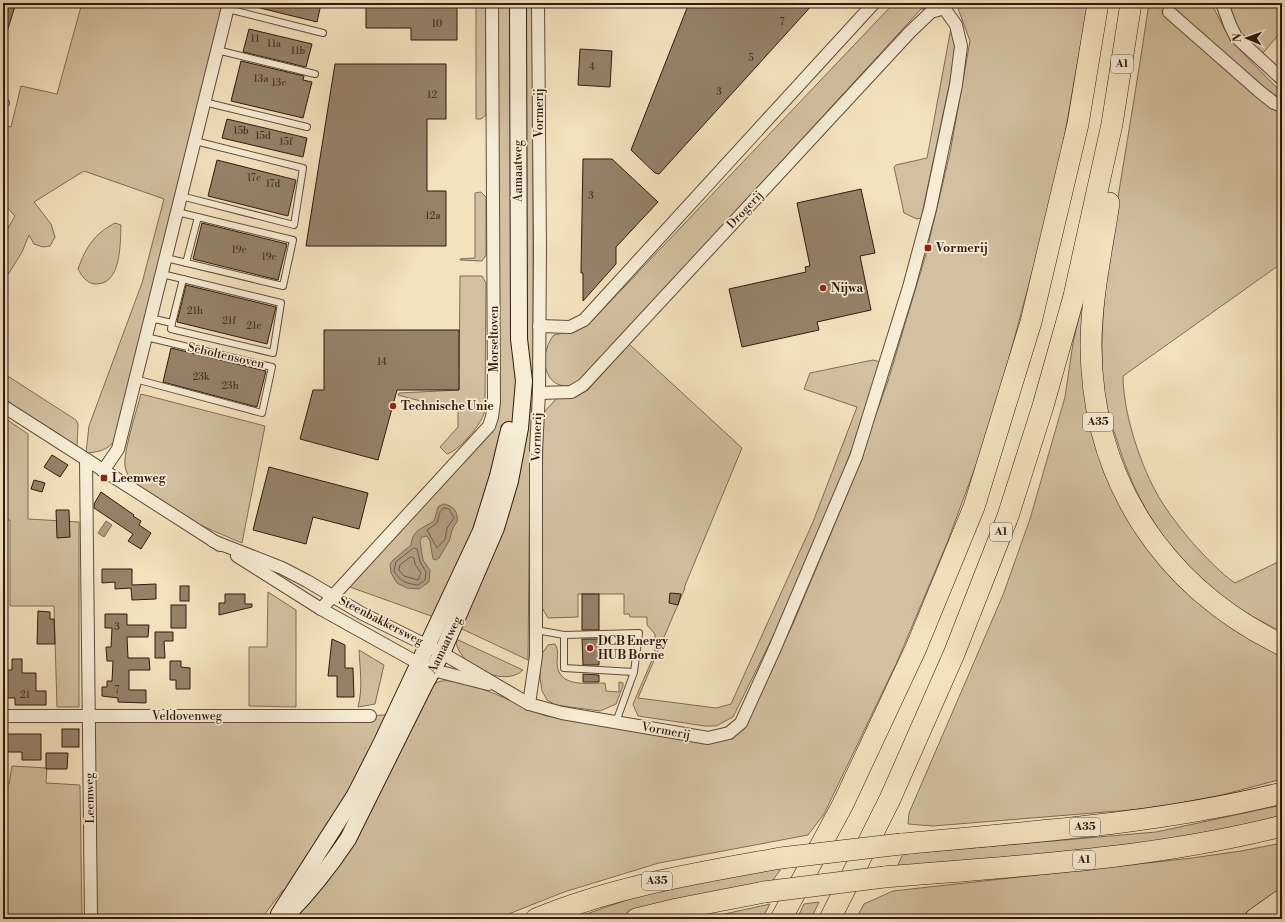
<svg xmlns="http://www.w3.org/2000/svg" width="1285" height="922" font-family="'Libre Bodoni',serif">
	<rect width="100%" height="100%" fill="#f3e2be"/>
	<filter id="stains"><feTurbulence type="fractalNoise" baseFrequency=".005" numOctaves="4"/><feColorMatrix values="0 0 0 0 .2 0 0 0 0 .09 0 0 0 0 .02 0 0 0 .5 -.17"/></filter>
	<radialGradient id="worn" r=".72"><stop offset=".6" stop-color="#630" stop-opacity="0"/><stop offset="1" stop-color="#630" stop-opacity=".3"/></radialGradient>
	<g fill="#d2c0a0" stroke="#806d56">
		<path d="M82 3H223L116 438C109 450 100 452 86 453L89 426 142 283 164 199 84 171 34 202 51 224 55 237 50 246 43 247 34 244 29 235 22 252 3 283V237L15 216 3 203V125L11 127 21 86 57 94Z"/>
		<path d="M476 3H486V115L481 119H476Z"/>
		<path d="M498 3H533V422L530 455 528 660 445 621 347 586 491 431 498 418Z"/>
		<path d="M894 3H933L928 9H921L578 383C574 384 570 386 566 386 540 385 541 349 554 335L578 330 588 325Z"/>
		<path d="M956 3H1088L1056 184 1002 384 979 457 947 543 897 662 824 814 808 835 659 863 564 892 496 919H284L283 890 261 919H94L92 721H280L418 713C421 706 429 688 434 684 454 669 523 708 546 716L728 739 736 735 742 728 793 624 846 497 888 381 926 254 950 153 970 41Z"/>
		<path d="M1149 3H1211L1231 41 1282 93V98C1269 97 1189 21 1173 7L1167 14 1244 84 1277 111 1282 110V210L1277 213 1282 223V263L1123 376C1123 411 1139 461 1156 492 1171 520 1209 565 1235 583L1282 560V632C1263 622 1244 613 1227 600 1173 562 1135 503 1117 440 1112 426 1106 410 1104 396 1097 325 1109 255 1120 185 1130 124 1140 64 1149 3Z"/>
		<path d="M1226 3H1282V31L1262 54 1240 34Z"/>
		<path d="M951 28 957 39 952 72 922 214 921 218 917 219 904 213 894 167 896 165 927 158Z"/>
		<path d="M481 192 486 197V255L482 261 460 260V259L475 258V193Z"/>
		<path d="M115 223 121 225C120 243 122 285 95 284 86 283 82 276 78 269 86 247 94 234 115 223Z"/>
		<path d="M1097 240 1086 342 1132 516 1282 652V779L1222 795 1155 808 933 826 908 824 909 813 1003 595 1030 519 1065 397 1073 343Z"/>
		<path d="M460 276H482L486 283 485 402C485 408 485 413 482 418 477 429 458 451 447 454L440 447 458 427V411L398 395 399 393 459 390Z"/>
		<path d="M629 344 742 448 684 588H685L638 698 716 708 731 704 813 522 857 407 804 389 810 373 873 360 881 362 862 423 840 480 785 612 733 717 716 726H705L638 716 633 704 655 653V634L647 625V617H630L629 614H624V594H578V617L548 618 541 606 543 420 545 411 557 398 576 397 588 390Z"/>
		<path d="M3 373 76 420 78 424 77 447 3 399Z"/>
		<path d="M141 394 265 426 242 543C214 531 129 498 125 466 123 453 137 409 141 394Z"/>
		<path d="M3 417 28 434V519L79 522V707H57L54 606H10V520H3Z"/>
		<path d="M268 592 296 610V707L249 706V647H267Z"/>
		<path d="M456 639 523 670C504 689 455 664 456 639Z"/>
		<path d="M555 644C559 649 557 657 557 663 558 688 587 683 605 683L606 691 619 692V682L623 683V686L616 704 600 711 556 705 547 700 542 691 540 677 541 655 548 645Z"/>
		<path d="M359 650 384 665 375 704 358 707C363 688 360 670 359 650Z"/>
		<path d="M12 766 47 768 46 783 80 785 82 919H3V785L9 784Z"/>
		<path d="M1282 805V821L1207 838 896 869 903 854 1156 832Z"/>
		<path d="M1282 843V891L1239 919H856L864 904 893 891 1192 858 1241 851Z"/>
		<path d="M784 865 770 884 624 919H572L638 896Z"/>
		<path d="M819 902 811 919H797L804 904Z"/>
		<path d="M770 904 762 919H702Z"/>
	</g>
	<g fill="#b09e82" stroke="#7c6953">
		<path d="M443 504C453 505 459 513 457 522 451 529 452 533 449 541 446 547 442 552 439 558L436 560 433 559 430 541 427 536 422 537 420 541 423 560 430 570 429 582 419 589 407 588 397 583 391 573 390 564 393 560 411 545C412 530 423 528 434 521L438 507Z"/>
		<path d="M106 521 112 525 104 537 98 533Z"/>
	</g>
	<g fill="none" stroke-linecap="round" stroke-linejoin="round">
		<g stroke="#705c48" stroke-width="1">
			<path d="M444 508 449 509 454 518 447 528 445 539 437 548 427 530 437 523 440 512Z"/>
			<path d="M414 548 417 549 420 562 426 572 425 580 418 585C407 584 400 581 394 571L396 562Z"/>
			<path d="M411 557 414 558 415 564 421 573 418 580 404 576 399 570 400 565Z"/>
		</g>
	</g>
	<g fill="#958269" stroke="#2f1a0d">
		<path d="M3 3H16L5 38 3 37Z"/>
		<path d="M256 3H315L321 4 317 22 256 7Z"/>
		<path d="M366 3 457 5V40H411V28H366Z"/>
		<path d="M689 3H814L659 174 655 173 631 150Z"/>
		<path d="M249 29 312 44 306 67 243 52Z"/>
		<path d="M580 49 612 51 610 87 578 85Z"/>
		<path d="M241 61 304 76 303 80 312 82 303 118 231 101Z"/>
		<path d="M335 64H446V119H427V191H446V246H306Z"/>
		<path d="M227 119 307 138 303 157 222 138Z"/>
		<path d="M583 159H612L658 202 616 247V264L583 301V273H581Z"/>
		<path d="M217 160 296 180 288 216 208 196Z"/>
		<path d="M861 189 875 253 860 256 871 310 817 322 819 330 742 347 729 289 806 272 805 267 810 266 797 203Z"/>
		<path d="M202 223 287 244 278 280 193 259Z"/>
		<path d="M186 285 276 307 267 344 177 322Z"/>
		<path d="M324 330H459V390H397L378 460 300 439 313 390H324Z"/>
		<path d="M171 348 266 371 257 407 163 382Z"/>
		<path d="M52 455 68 465 60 477 44 467Z"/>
		<path d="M269 467 368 493 359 529 313 517 306 544 253 530Z"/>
		<path d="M34 480 45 483 42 492 31 489Z"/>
		<path d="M101 492 134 515 133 516 141 521 139 525 151 533 141 549 128 541 133 534 94 508V504Z"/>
		<path d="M56 510H69L70 537 57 538Z"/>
		<path d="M102 569H132V585L156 584V599L132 600 131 588 115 589V582L102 583Z"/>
		<rect x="180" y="586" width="9" height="15"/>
		<path d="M670 593 681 594 678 605 669 603Z"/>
		<path d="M225 594H245V604H252V607L219 615V603H225Z"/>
		<rect x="582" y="594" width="17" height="36"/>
		<rect x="171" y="605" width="15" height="23"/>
		<path d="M38 611 50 612V619H54L55 644H37Z"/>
		<path d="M105 614H127V625H149L148 637H127L128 658H149L150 670H129V690H146V703L118 702V698L102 696V687H107V681H112L113 661H107L106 647H111L112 628H105Z"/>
		<path d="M155 632H173V641H164L165 658H155Z"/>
		<path d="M332 639 345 645V668H353L354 697H337V676H328Z"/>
		<path d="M582 639H599V665H583Z"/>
		<path d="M12 659H22V673H36V691H46V705H15V698H3V670H12Z"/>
		<path d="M170 661H181V667L190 668V689H176V680H170Z"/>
		<path d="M583 674 599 675V682H583Z"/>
		<rect x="62" y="729" width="17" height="18"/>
		<path d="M3 734H41V760H22V752H3Z"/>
		<path d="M46 753H68L67 769H46Z"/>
	</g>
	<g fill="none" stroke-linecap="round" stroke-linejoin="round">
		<path stroke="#ccba9b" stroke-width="12" stroke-dasharray="12 6" stroke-linecap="butt" d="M1159 3 1169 12"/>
		<defs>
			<g id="service">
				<path d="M228 9 323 33"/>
				<path d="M217 50 315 74"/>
				<path d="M204 102 307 127"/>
				<path d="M3 103H6"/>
				<path d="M181 196 294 225 303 168 195 141"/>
				<path d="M166 258 283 286 293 240 177 212"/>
				<path d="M186 263 198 217"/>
				<path d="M150 318 172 323 171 329 273 353 281 303 162 274"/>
				<path d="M172 323 183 279"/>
				<path d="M135 379 262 413 272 367 146 337"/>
				<path d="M536 630 564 635 639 633 634 672 616 722"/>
				<path d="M564 635V668L634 672"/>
			</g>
			<g id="minor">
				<path d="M1222 3 1230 25 1236 37 1282 79"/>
				<path d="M1169 12 1259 91 1274 103 1282 106"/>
				<path d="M539 326 570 327 584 320 874 3"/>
				<path d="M539 393 571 392 583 385 910 32 931 12 944 8"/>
				<path d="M3 406 220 545"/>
				<path d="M86 460 91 919"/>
				<path d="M103 471 118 449 229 3"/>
				<path d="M213 541 282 568 307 581 361 613 442 653 529 704 562 713 708 738 729 733 741 723 775 648 856 457 909 287 930 209 956 85 961 46 956 25 944 8V3"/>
				<path d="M237 556 321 609 418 663 433 670 488 684"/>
				<path d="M321 609 489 426 492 417 494 402 492 3"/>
				<path d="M529 704 536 656V450L539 393 540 249 538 3"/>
				<path d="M3 716H370"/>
			</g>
			<g id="secondary">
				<path d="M279 914 355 795 381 744 481 531 498 476 509 430"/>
				<path d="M283 919C308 894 328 869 348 839L424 686 442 653 496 528 510 481 520 428 524 381 519 339 518 3"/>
			</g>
			<g id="motorway">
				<path d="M1109 203C1102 250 1091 298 1091 346 1092 480 1163 587 1282 645"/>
				<path d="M901 844C1029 832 1157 824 1282 793"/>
				<path d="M884 877C1018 866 1152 859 1282 826"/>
				<path d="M536 919C615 886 698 873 781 858"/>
				<path d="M636 919 677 909 764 892"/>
				<path d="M781 919 843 804 916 648 974 507 1031 322 1078 124 1098 3"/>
				<path d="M830 919 890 799 954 654 1008 516 1043 406 1074 296 1112 124 1131 3"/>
				<path d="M1255 919 1282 900"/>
			</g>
		</defs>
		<use href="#service" stroke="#604c39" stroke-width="8"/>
		<use href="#minor" stroke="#604c39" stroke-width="14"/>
		<use href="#secondary" stroke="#2f1a0d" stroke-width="18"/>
		<use href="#motorway" stroke="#2f1a0d" stroke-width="22"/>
		<use href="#service" stroke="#f7ecd5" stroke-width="6"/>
		<use href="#minor" stroke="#f7ecd5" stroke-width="12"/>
		<use href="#secondary" stroke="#f7ecd5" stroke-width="16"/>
		<use href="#motorway" stroke="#f3e2be" stroke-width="21"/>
		<defs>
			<g id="motorway-bridge">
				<path d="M781 858 901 844"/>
				<path d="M764 892 884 877"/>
			</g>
		</defs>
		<use href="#motorway-bridge" stroke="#2f1a0d" stroke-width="22" stroke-linecap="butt"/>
		<use href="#motorway-bridge" stroke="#f3e2be" stroke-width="21"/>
	</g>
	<g fill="#8f2418" stroke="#f7ecd5" stroke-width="1.5">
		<rect x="924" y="244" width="8" height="8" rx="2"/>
		<circle cx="823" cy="288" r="4"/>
		<circle cx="393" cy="406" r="4"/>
		<rect x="100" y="474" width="8" height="8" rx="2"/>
		<circle cx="590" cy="648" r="4"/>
	</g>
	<g text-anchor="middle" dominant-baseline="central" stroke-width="3.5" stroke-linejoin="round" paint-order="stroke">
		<g font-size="10" fill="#483424">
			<text x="782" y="22">7</text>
			<text x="437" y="24">10</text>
			<text x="255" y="39">11</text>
			<text x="274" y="44">11a</text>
			<text x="298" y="51">11b</text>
			<text x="751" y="58">5</text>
			<text x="592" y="67">4</text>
			<text x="261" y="79">13a</text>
			<text x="279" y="83">13c</text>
			<text x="719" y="92">3</text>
			<text x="432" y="95">12</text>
			<text x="241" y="131">15b</text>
			<text x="263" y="136">15d</text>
			<text x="286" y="142">15f</text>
			<text x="254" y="178">17c</text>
			<text x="273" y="184">17d</text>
			<text x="591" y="196">3</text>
			<text x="433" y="216">12a</text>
			<text x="239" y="250">19c</text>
			<text x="269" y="257">19e</text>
			<text x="195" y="311">21h</text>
			<text x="229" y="321">21f</text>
			<text x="254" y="326">21e</text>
			<text x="382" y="362">14</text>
			<text x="201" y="377">23k</text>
			<text x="230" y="386">23h</text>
			<text x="117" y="627">3</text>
			<text x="117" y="690">7</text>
			<text x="25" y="695">21</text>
		</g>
		<g fill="#f7ecd5" stroke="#6b5949" stroke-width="1">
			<rect x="1111" y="55" width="22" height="18" rx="3"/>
			<rect x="1083" y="413" width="30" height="18" rx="3"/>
			<rect x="990" y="523" width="22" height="18" rx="3"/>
			<rect x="1070" y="818" width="30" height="18" rx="3"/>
			<rect x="1073" y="851" width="22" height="18" rx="3"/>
			<rect x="642" y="872" width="30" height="18" rx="3"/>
		</g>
		<g font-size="11" font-weight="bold" fill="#2f1a0d">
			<text x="1122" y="64">A1</text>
			<text x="1098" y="422">A35</text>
			<text x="1001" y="532">A1</text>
			<text x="1085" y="827">A35</text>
			<text x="1084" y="860">A1</text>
			<text x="657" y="881">A35</text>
		</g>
		<g font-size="12" fill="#2f1a0d" stroke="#f7ecd5">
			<text transform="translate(539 113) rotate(-90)">Vormerij</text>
			<text transform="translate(518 171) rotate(-90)">Aamaatweg</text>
			<text transform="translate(745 210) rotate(-47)">Drogerij</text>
			<text transform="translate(494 339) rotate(-90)">Morseltoven</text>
			<text transform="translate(226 356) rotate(13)">Scholtensoven</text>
			<text transform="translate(537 437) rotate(-88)">Vormerij</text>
			<text transform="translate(381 621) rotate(27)">Steenbakkersweg</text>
			<text transform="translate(445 645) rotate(-64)">Aamaatweg</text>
			<text x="187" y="716">Veldovenweg</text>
			<text transform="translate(666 731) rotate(10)">Vormerij</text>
			<text transform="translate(90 798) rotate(-91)">Leemweg</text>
		</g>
		<g font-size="12" font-weight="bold" fill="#2f1a0d" stroke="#f7ecd5" text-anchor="start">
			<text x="936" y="248">Vormerij</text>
			<text x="831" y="288">Nijwa</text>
			<text x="401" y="406">Technische Unie</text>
			<text x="112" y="478">Leemweg</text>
			<text x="598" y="641">DCB Energy<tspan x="598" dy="14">HUB Borne</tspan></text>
		</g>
	</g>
	<rect width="1285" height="922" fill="none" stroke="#f3e2be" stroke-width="16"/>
	<rect x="4" y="4" width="1277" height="914" fill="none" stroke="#2f1a0d" stroke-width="2"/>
	<rect x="8" y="8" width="1269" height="906" fill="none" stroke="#2f1a0d"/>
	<g transform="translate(1247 38) rotate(272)" stroke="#f7ecd5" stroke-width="3" paint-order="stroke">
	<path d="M0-3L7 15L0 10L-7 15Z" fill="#2f1a0d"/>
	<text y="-6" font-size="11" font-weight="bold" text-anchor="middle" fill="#2f1a0d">N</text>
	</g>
	<rect width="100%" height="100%" filter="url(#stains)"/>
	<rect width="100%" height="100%" fill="url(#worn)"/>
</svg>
